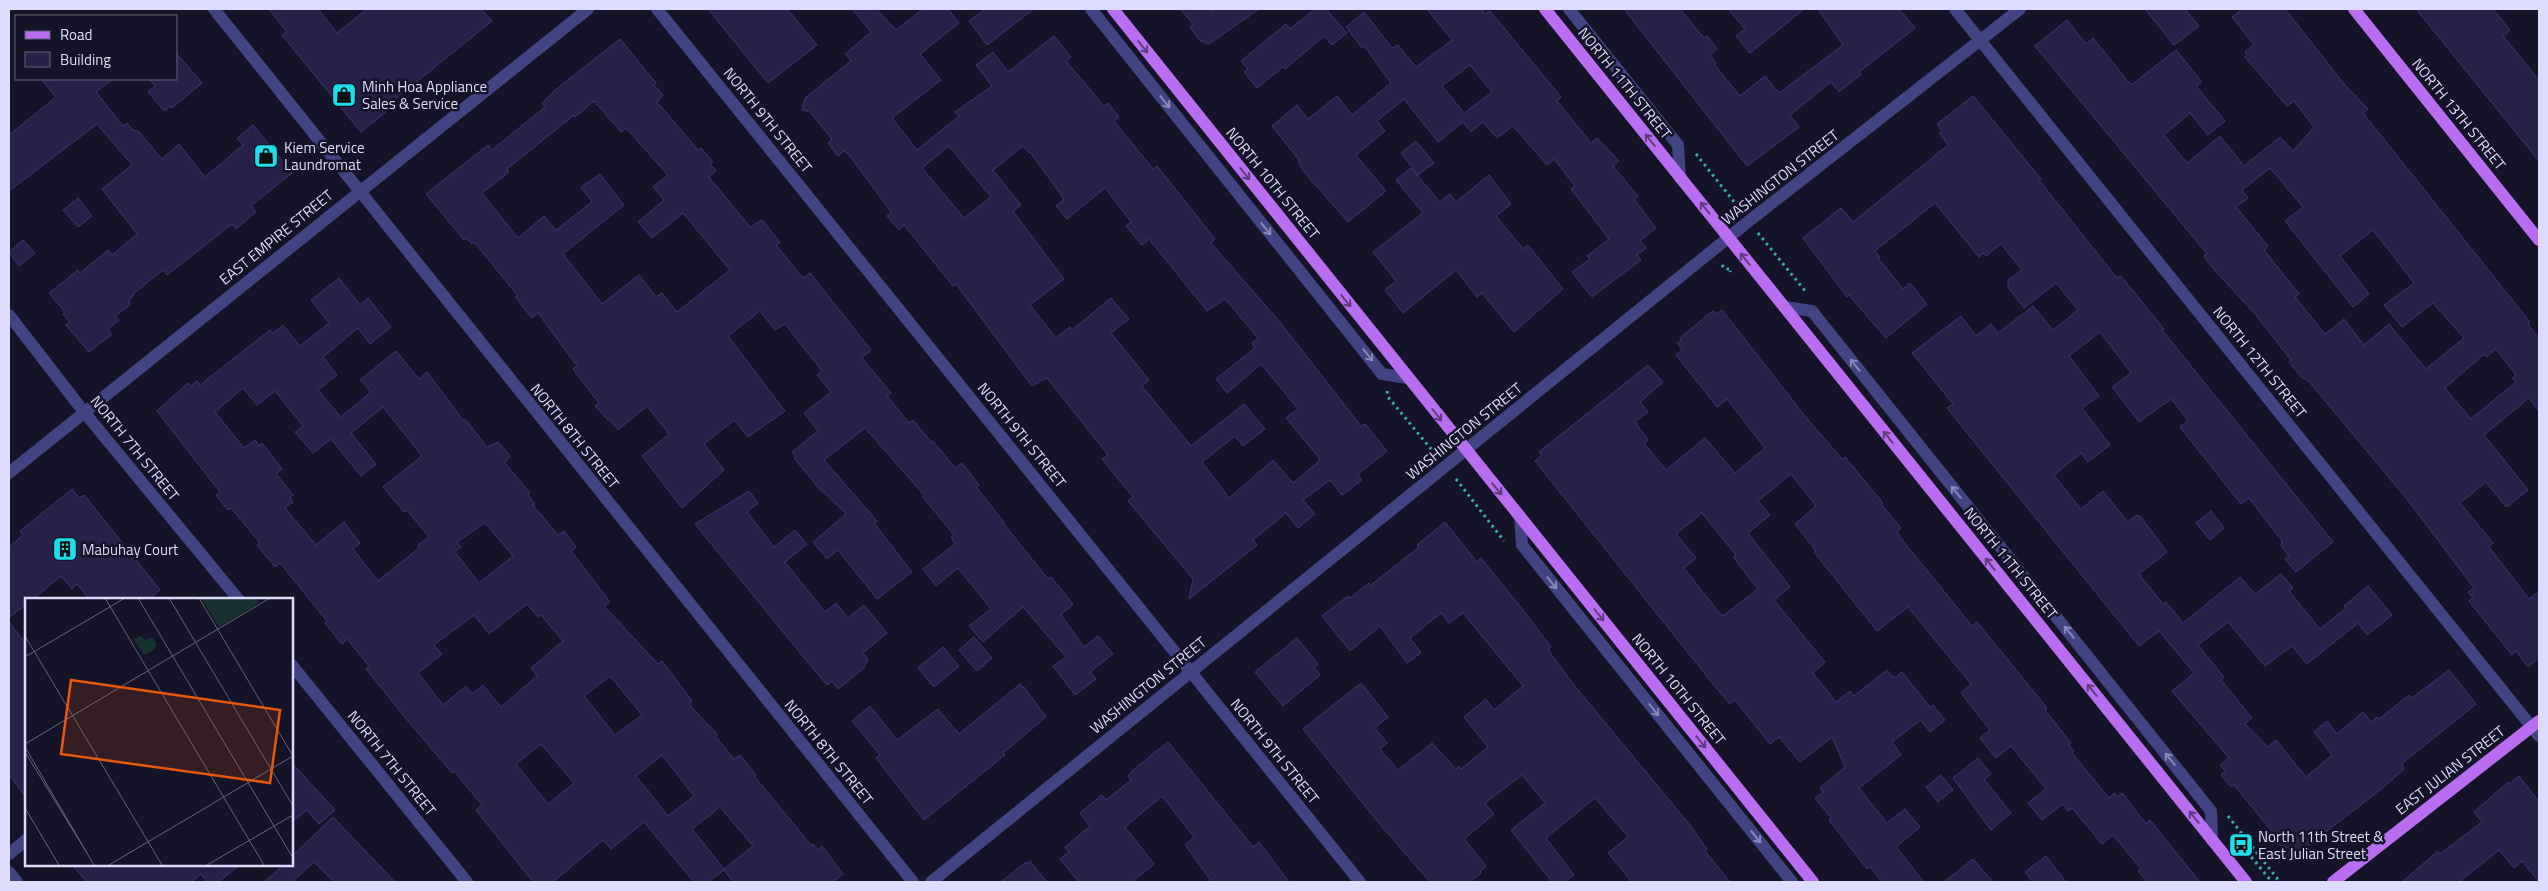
<svg xmlns="http://www.w3.org/2000/svg" width="2548" height="891" font-family="'Titillium Web',sans-serif">
	<rect width="100%" height="100%" fill="#151327"/>
	<g fill="#262147" stroke="#3e3570" fill-rule="evenodd">
		<path d="M269 9H318L337 33 367 9H481L492 21 389 104 392 107 361 132 282 35 287 32Z"/>
		<path d="M708 9H787L817 45 768 83Z"/>
		<path d="M852 9H876L896 30 923 9H948L959 23 920 54 941 80 892 118 917 150 959 116 955 112 992 86 976 65 993 52 1008 72 1054 36 1071 57 1066 61 1104 106 1108 103 1119 117 1114 121 1153 169 1157 166 1215 239 1211 243 1279 321 1361 426 1365 424 1387 451 1358 474 1362 480 1342 495 1330 480 1303 500 1315 514 1298 528 1286 513 1253 540 1257 545 1189 599 1193 579 1128 501 1133 497 1102 459 1108 455 1074 412 1047 378 1032 386 956 284 953 286 904 225 899 230 887 216 891 212 850 156 844 151 838 156 828 143 832 139 810 112 802 110 805 98 851 61 845 54 871 32ZM949 146 991 197 964 218 922 168ZM1023 146 1029 153 1030 152 1064 199 1056 206 1067 219 1105 188 1131 222 1126 226 1142 245 1149 239 1207 311 1225 299 1258 338 1252 343 1255 348 1216 379 1227 393 1261 364 1298 409 1286 418 1320 459 1318 462 1293 483 1273 460 1229 498 1202 462 1235 436 1243 446 1265 429 1244 404 1191 446 1142 386 1149 380 1111 333 1129 319 1111 298 1072 330 1070 327 1056 338 1030 305 1064 279 1013 211 1021 205 993 170Z"/>
		<path d="M985 9H1034L987 45 969 21Z"/>
		<path d="M1180 9H1210L1211 12 1216 9H1259L1209 44 1199 40 1190 27 1193 24Z"/>
		<path d="M1315 9H1326L1347 33 1332 45 1324 36 1285 69 1283 67 1257 88 1244 72 1248 69 1241 61 1286 24 1290 29Z"/>
		<path d="M1427 9H1482L1485 14 1490 11 1561 97 1557 101 1591 143 1597 138 1619 161 1613 166 1638 196 1634 199 1656 228 1640 241 1646 248 1637 255 1641 260 1592 297 1572 272 1590 259 1587 256 1609 239 1571 189 1575 186 1554 159 1547 165 1513 126 1497 138 1483 122 1471 132 1463 122 1438 142 1404 99 1377 121 1385 131 1356 155 1386 191 1348 222 1304 172 1298 162 1300 161 1272 126 1297 105 1308 119 1337 96 1352 115 1391 83 1364 46 1362 48 1346 27 1364 12 1392 48 1398 45 1416 67 1452 40ZM1470 65 1492 92 1464 113 1442 86Z"/>
		<path d="M1624 9H1680L1704 38 1707 36 1717 49 1710 55 1716 63 1714 64 1740 96 1765 76 1779 93 1843 45 1818 9H1899L1915 28 1859 72 1861 74 1839 92 1831 82 1790 115 1799 127 1747 166Z"/>
		<path d="M1728 9H1804L1750 53 1736 36 1745 29Z"/>
		<path d="M2145 9H2185L2199 26 2174 45Z"/>
		<path d="M2243 9H2285L2345 85 2368 109 2363 113 2530 322 2528 324 2539 339V411L2529 398 2484 435 2528 490 2508 506H2505L2486 482 2460 503 2493 543 2489 547 2529 599 2539 591V658L2528 667 2516 651 2512 655 2469 601 2473 598 2468 592 2474 588 2407 499 2312 385 2305 378 2303 379 2289 362 2291 360 2255 314 2210 265 2204 256 2207 254 2035 46 2067 20 2086 44 2093 38 2131 85 2176 50 2202 82 2196 86 2225 121 2208 135 2190 113 2164 135 2187 163 2220 136 2244 166 2280 137 2293 151 2314 127 2294 101 2287 106 2245 57 2247 55 2245 52 2254 45 2232 17ZM2270 168 2303 207 2285 221 2353 307 2369 294 2340 256 2373 230 2414 283 2384 305 2402 327 2433 303 2464 338 2426 369 2389 324 2364 345 2344 319 2325 334 2295 297 2299 294 2264 250 2268 246 2236 207 2248 198 2242 190ZM2496 349 2516 375 2512 378 2516 382 2471 419 2445 388 2484 354 2486 357Z"/>
		<path d="M2416 9H2493L2510 30 2503 36 2539 80V161Z"/>
		<path d="M620 39 656 83 654 85 663 95 657 102 698 150 701 148 713 162 710 163 716 171 709 177 750 227 762 220 780 242 776 245 803 278 810 273 871 350 862 358 891 393 887 396 909 423 913 420 931 442 933 441 955 468 962 463 979 485 976 487 1004 522 1003 523 1048 579 1051 577 1073 604 1061 615 1084 647 1098 636 1113 654 1090 672 1096 679 1075 695 1053 666 1066 657 1023 607 983 642 969 626 991 609 958 568 936 586 923 569 955 544 951 537 954 535 923 497 924 495 865 428 824 460 877 521 874 523 912 572 877 599 838 550 827 559 813 542 846 514 816 485 794 458 796 457 792 452 818 431 804 413 831 392 817 375 822 371 785 324 775 330 760 311 728 336 785 411 748 437 734 420 704 444 724 470 682 508 642 456 669 434 647 406 618 430 609 419 608 420 595 406 599 403 573 369 577 366 538 313 532 318 515 297 518 296 474 242 472 244 466 238 464 240 426 194 488 145 492 150 545 107 542 103 554 91ZM594 101 621 132 626 128 668 175 653 187 664 200 638 222 652 238 683 213 730 270 677 312 662 293 656 297 639 275 602 304 563 254 624 205 600 174 581 187 592 202 556 230 544 216 518 238 482 193 509 172 507 169 574 115 575 117Z"/>
		<path d="M176 53 202 83 172 108 171 106 164 111 148 92 155 86 149 79H176Z"/>
		<path d="M41 79H113L96 92 123 126 127 123 133 130 138 131 162 159 179 144 205 177 243 145 237 138 253 125 292 173 251 206 256 212 236 229 232 224 167 275 163 270 133 294 134 295 129 300 130 305 115 316 119 320 108 329 112 334 89 352 66 325 70 322 63 314 65 312 49 293 78 270 80 273 108 250 112 255 137 234 102 189 132 165 97 124 9 191V135L56 97Z"/>
		<path d="M1973 96 2041 179 2039 180 2117 278 2121 276 2164 329 2162 330 2333 542 2296 572 2285 559 2289 556 2281 546 2282 541 2249 498 2241 504 2180 427 2188 420 2171 399 2139 422 2112 387 2131 373 2100 332 2069 356 2099 396 2082 408 2110 445 2088 462 2081 453 2054 475 2081 509 2103 491 2128 522 2137 515 2141 517 2167 552 2139 574 2163 604 2166 602 2183 623 2240 577 2255 594 2281 574 2293 588 2289 591 2320 629 2346 608 2344 606 2368 586 2392 615 2367 635 2358 623 2307 664 2292 646 2265 666 2228 622 2198 645 2224 677 2221 680 2252 718 2245 724 2268 747 2276 740 2306 777 2332 755 2314 732 2327 721 2337 734 2363 712 2371 722 2377 717 2379 719 2409 695 2412 698 2449 670 2476 704 2404 762 2402 765 2404 769 2385 786 2291 859 2272 836 2274 834 2234 785 2231 787 2221 775 2225 771 2220 765 2229 758 2172 691 2194 673 2159 631 2139 646 1947 408 1953 404 1912 353 1961 316 1976 336 1991 324 1998 333 2033 306 2053 330 2078 310 2056 283 2024 308 2008 287V280L2022 270 2001 244 1986 256 1983 253 1979 257 1935 203 1875 251 1880 257 1878 258 1903 289 1910 283 1927 304 1886 338 1849 295 1847 297 1803 238 1841 208 1853 222 1948 145 1939 133 1942 131 1937 124Z"/>
		<path d="M1416 141 1434 163 1418 175 1401 153Z"/>
		<path d="M1411 168 1440 202 1450 194 1456 202 1489 175 1511 204 1496 216 1523 249 1528 245 1563 289 1514 332 1482 293 1477 297 1456 270 1403 313 1385 290 1396 281 1373 252 1423 213 1396 180Z"/>
		<path d="M78 198 92 216 78 227 63 210Z"/>
		<path d="M23 240 35 253 19 266 9 252Z"/>
		<path d="M339 278 360 305 368 298 391 327 370 344 358 328 323 357 337 375 318 390 341 417 371 392 360 380 396 351 419 379 427 372 463 420 465 419 487 447 498 442 510 456 505 463 530 493 528 495 535 504 533 505 558 535 564 531 576 547 571 551 610 602 604 606 658 664 662 661 692 701 689 703 694 710 717 734 716 737 734 759 740 755 756 775 754 776 812 846 813 844 818 850 822 846 843 874 833 882H733L724 870 708 882H694L644 822 611 849 603 840 553 882H533L476 810 482 805 454 771 452 773 408 721 366 669 369 666 347 639 342 644 325 623 327 621 280 563 275 567 257 545 260 543 231 508 228 510 216 495 220 492 157 411 188 383 191 386 197 381 200 385 270 330 273 333 283 325 300 346 329 323 311 300ZM243 388 257 405 275 391 303 426 295 432 313 453 331 439 361 476 376 464 351 433 383 407 422 456 383 487 404 512 407 510 429 537 418 545 419 548 378 581 353 549 360 543 344 522 316 545 285 508 293 502 290 497 293 495 276 474 282 469 262 443 259 446 255 440 244 448 215 412ZM485 523 513 556 479 583 455 552 461 547 457 542ZM527 604 538 617 541 615 563 641 531 668 537 676 501 707 483 685 472 694 466 686 443 705 418 673 442 654 434 645 474 615 489 634ZM610 676 642 715 615 735 584 696ZM541 744 574 783 548 804 516 764ZM662 755 694 796 668 816 636 776ZM720 807 753 846 724 869 692 829Z"/>
		<path d="M1722 310 1809 421 1842 459 1845 457 1883 503 1881 504 1901 528 1897 532 1903 541 1939 585 1972 626 1977 622 2035 693 2047 708 2045 710 2071 743 2069 745 2074 751 2072 753 2109 798 2114 793 2117 797 2122 793 2146 824 2150 820 2200 882H2147L2138 871 2141 869 2113 835 2102 844 2072 808 2068 811 2063 804 2042 820 2028 803 2046 789 2011 746 1996 758 1980 738 1990 730 1961 693 1971 684 1908 607 1877 631 1814 552 1816 551 1795 524 1816 506 1791 474 1758 501 1770 515 1748 533 1790 587 1774 600 1825 662 1813 673 1836 702 1850 691 1854 696 1887 670 1894 678 1902 672 1930 707 1933 705 1945 720 1930 732 1921 720 1892 742 1901 755 1859 788 1887 823 1905 809 1920 827 1896 847 1924 882H1882L1870 867 1867 869 1829 820 1831 818 1815 798 1823 792 1820 788 1845 767 1832 737 1800 762 1779 737 1770 744 1735 700 1730 704 1713 684 1535 461 1542 455 1539 452 1648 365 1663 382 1640 402 1648 412 1635 422 1648 440 1644 443 1666 470 1705 438 1735 473 1765 448 1727 399 1717 407 1676 355 1682 350 1677 343 1681 340 1680 338 1710 313 1714 311 1716 314ZM1702 513 1736 555 1734 557 1739 565 1758 589 1724 615H1721L1684 568 1696 558 1676 534Z"/>
		<path d="M72 489 79 498 84 495 160 590 148 600H90L77 584 72 589 61 576 32 600H26V604L9 618V547L23 535 20 531Z"/>
		<path d="M749 491 758 503 747 512 774 547 795 530 807 544 785 562 825 612 836 603 848 618 864 605 887 633 863 653 868 659 864 668 838 689 832 681 827 685 810 665 695 524Z"/>
		<path d="M2211 511 2224 528 2210 540 2196 523Z"/>
		<path d="M1445 522 1477 562 1481 558 1523 610 1551 647 1548 650 1574 685 1690 825 1707 849 1705 851 1730 882H1632L1608 853 1628 837 1595 798 1546 838 1574 875 1564 882H1552L1511 830 1545 803 1522 775 1485 803 1494 814 1464 839 1486 866 1480 872 1481 873 1470 882H1430L1377 821 1303 729 1361 683 1388 717 1375 728 1387 743 1380 749 1398 770 1432 743 1456 769 1459 766 1461 769 1488 747 1464 717 1486 699 1494 710 1523 686 1463 613 1449 623 1441 613 1410 638 1421 653 1407 663 1380 626 1350 651 1322 616 1348 596 1350 598 1369 583 1371 585 1419 547 1417 545Z"/>
		<path d="M9 622 26 644V797L9 775Z"/>
		<path d="M974 637 992 658 977 671 959 650Z"/>
		<path d="M1297 638 1318 664 1314 667 1320 675 1283 706 1255 672Z"/>
		<path d="M943 647 959 666 934 687 918 668Z"/>
		<path d="M1020 684 1023 688 1024 687 1046 717 1003 753 1005 755 924 820 876 758 880 755 852 721 870 706 897 740 938 709 959 734Z"/>
		<path d="M1168 742 1253 847 1259 842 1289 882H1212L1185 845 1194 837 1162 796 1125 827 1154 864 1132 882H1079L1060 859 1069 852 1065 847 1090 826 1080 813 1102 795 1106 800 1131 780 1128 776 1134 769Z"/>
		<path d="M1978 758 1991 774 1984 779 2011 813 1991 830 1953 778Z"/>
		<path d="M291 762 335 810 319 824 307 810 291 823Z"/>
		<path d="M1941 775 1953 790 1938 802 1926 787Z"/>
		<path d="M2519 776 2539 802V882L2522 861 2514 868 2499 850 2459 882H2402L2438 851 2440 854 2482 822 2474 812 2508 782 2509 784Z"/>
		<path d="M333 817 395 882H334L314 862 292 882H265L283 865H291V857Z"/>
		<path d="M2046 856 2066 882H2033L2025 872Z"/>
		<path d="M1973 859 1993 882H1944Z"/>
		<path d="M1030 861 1047 882H1001L1026 862 1027 864Z"/>
		<path d="M72 865H240L218 882H207L201 874 191 882H87Z"/>
	</g>
	<g fill="none" stroke-linecap="round" stroke-linejoin="round">
		<g stroke="#3db0a3" stroke-width="3" stroke-dasharray="2.5 4" stroke-linecap="butt">
			<path d="M1696 154 1739 208"/>
			<path d="M1758 233 1806 292"/>
			<path d="M1722 265 1725 269H1731L1730 272"/>
			<path d="M1387 391 1388 397 1436 455"/>
			<path d="M1456 479 1504 541"/>
			<path d="M2228 816 2280 882"/>
			<path d="M2243 847 2272 882"/>
		</g>
		<g stroke="#424382" stroke-width="12">
			<path d="M214 9 913 882"/>
			<path d="M657 9 1360 882"/>
			<path d="M1091 9 1382 374 1408 378"/>
			<path d="M1569 9 1678 145 1680 178"/>
			<path d="M1955 9 2539 736"/>
			<path d="M1785 307 1812 311 2211 811 2212 840"/>
			<path d="M9 315 84 412 239 600"/>
			<path d="M9 473 588 9"/>
			<path d="M1520 516 1522 545 1792 882"/>
			<path d="M291 664 467 882"/>
			<path d="M9 854 26 840"/>
			<path d="M9 872 17 882"/>
			<path d="M931 882 1749 221 2020 9"/>
		</g>
		<g stroke="#b96ef1" stroke-width="12">
			<path d="M1113 9 1813 882"/>
			<path d="M1545 9 2246 882"/>
			<path d="M2354 9 2539 240"/>
			<path d="M2333 882 2539 721"/>
		</g>
	</g>
	<defs><path id="oneway-shaft" d="M-6 0H5M1.5-3L5.5 0L1.5 3" fill="none" stroke-width="1.6" stroke-linecap="round" stroke-linejoin="round" transform="scale(1.25)"/></defs>
	<g stroke="#5f3c82">
		<use href="#oneway-shaft" transform="translate(1143 47) rotate(51)"/>
		<use href="#oneway-shaft" transform="translate(1650 140) rotate(-129)"/>
		<use href="#oneway-shaft" transform="translate(1245 174) rotate(51)"/>
		<use href="#oneway-shaft" transform="translate(1705 208) rotate(-129)"/>
		<use href="#oneway-shaft" transform="translate(1745 259) rotate(-129)"/>
		<use href="#oneway-shaft" transform="translate(1346 301) rotate(51)"/>
		<use href="#oneway-shaft" transform="translate(1437 415) rotate(52)"/>
		<use href="#oneway-shaft" transform="translate(1888 437) rotate(-129)"/>
		<use href="#oneway-shaft" transform="translate(1497 489) rotate(50)"/>
		<use href="#oneway-shaft" transform="translate(1990 564) rotate(-129)"/>
		<use href="#oneway-shaft" transform="translate(1599 615) rotate(51)"/>
		<use href="#oneway-shaft" transform="translate(2092 690) rotate(-129)"/>
		<use href="#oneway-shaft" transform="translate(1701 742) rotate(51)"/>
		<use href="#oneway-shaft" transform="translate(2194 817) rotate(-129)"/>
	</g>
	<g stroke="#8888b9">
		<use href="#oneway-shaft" transform="translate(1165 102) rotate(51)"/>
		<use href="#oneway-shaft" transform="translate(1266 229) rotate(51)"/>
		<use href="#oneway-shaft" transform="translate(1368 355) rotate(51)"/>
		<use href="#oneway-shaft" transform="translate(1855 365) rotate(-129)"/>
		<use href="#oneway-shaft" transform="translate(1956 492) rotate(-129)"/>
		<use href="#oneway-shaft" transform="translate(1552 583) rotate(51)"/>
		<use href="#oneway-shaft" transform="translate(2069 632) rotate(-129)"/>
		<use href="#oneway-shaft" transform="translate(1654 710) rotate(51)"/>
		<use href="#oneway-shaft" transform="translate(2170 759) rotate(-129)"/>
		<use href="#oneway-shaft" transform="translate(1756 837) rotate(51)"/>
	</g>
	<defs>
		<symbol id="shop-square" viewBox="-11 -11 22 22"><rect x="-9" y="-9" width="18" height="18" rx="4" fill="#1bdfe9" stroke="#151327"/><path d="M-5-2.5h2.3a2.7 3.5 0 0 1 5.4 0H5L5.5 6h-11ZM-1.5-2.5h3a1.5 2.3 0 0 0-3 0Z" fill="#111"/></symbol>
		<symbol id="building-square" viewBox="-11 -11 22 22"><rect x="-9" y="-9" width="18" height="18" rx="4" fill="#1bdfe9" stroke="#151327"/><path d="M-4-6H4V6H1V3H-1V6H-4ZM-2.5-4.3h1.7v1.8h-1.7ZM.8-4.3h1.7v1.8H.8ZM-2.5-1h1.7V.8h-1.7ZM.8-1h1.7V.8H.8Z" fill="#111"/></symbol>
		<symbol id="bus-square" viewBox="-11 -11 22 22"><rect x="-9" y="-9" width="18" height="18" rx="4" fill="#1bdfe9" stroke="#151327"/><path d="M-5-6H5V4H4V6H2V4H-2V6H-4V4H-5ZM-3.5-4V0h7V-4ZM-3.5 1.2v1.5H-2V1.2ZM2 1.2v1.5H3.5V1.2Z" fill="#111"/></symbol>
	</defs>
	<g fill-rule="evenodd">
		<use href="#shop-square" x="330" y="81" width="28" height="28"/>
		<use href="#shop-square" x="252" y="142" width="28" height="28"/>
		<use href="#building-square" x="51" y="535" width="28" height="28"/>
		<use href="#bus-square" x="2227" y="831" width="28" height="28"/>
	</g>
	<g text-anchor="middle" dominant-baseline="central" stroke-width="5" stroke-linejoin="round" paint-order="stroke">
		<g font-size="15" fill="#dedcfc" stroke="#151327">
			<text transform="translate(1625 83) rotate(51)">NORTH 11TH STREET</text>
			<text transform="translate(2459 114) rotate(51)">NORTH 13TH STREET</text>
			<text transform="translate(768 120) rotate(51)">NORTH 9TH STREET</text>
			<text transform="translate(1780 177) rotate(-38)">WASHINGTON STREET</text>
			<text transform="translate(1273 183) rotate(51)">NORTH 10TH STREET</text>
			<text transform="translate(276 237) rotate(-39)">EAST EMPIRE STREET</text>
			<text transform="translate(2260 362) rotate(51)">NORTH 12TH STREET</text>
			<text transform="translate(1464 431) rotate(-39)">WASHINGTON STREET</text>
			<text transform="translate(1022 435) rotate(51)">NORTH 9TH STREET</text>
			<text transform="translate(575 436) rotate(51)">NORTH 8TH STREET</text>
			<text transform="translate(135 448) rotate(51)">NORTH 7TH STREET</text>
			<text transform="translate(2011 563) rotate(51)">NORTH 11TH STREET</text>
			<text transform="translate(1148 685) rotate(-39)">WASHINGTON STREET</text>
			<text transform="translate(1679 689) rotate(51)">NORTH 10TH STREET</text>
			<text transform="translate(1275 751) rotate(51)">NORTH 9TH STREET</text>
			<text transform="translate(829 752) rotate(51)">NORTH 8TH STREET</text>
			<text transform="translate(392 763) rotate(51)">NORTH 7TH STREET</text>
			<text transform="translate(2450 770) rotate(-38)">EAST JULIAN STREET</text>
		</g>
		<g font-size="15" fill="#dedcfc" stroke="#151327" text-anchor="start">
			<text x="362" y="86">Minh Hoa Appliance<tspan x="362" dy="17">Sales &amp; Service</tspan></text>
			<text x="284" y="147">Kiem Service<tspan x="284" dy="17">Laundromat</tspan></text>
			<text x="82" y="549">Mabuhay Court</text>
			<text x="2258" y="836">North 11th Street &amp;<tspan x="2258" dy="17">East Julian Street</tspan></text>
		</g>
	</g>
	<g transform="translate(25 598)">
		<rect width="268" height="268" fill="#151327"/>
		<path d="M176 0H231L234 5 194 29ZM115 38 120 42 127 39 131 46 130 51 119 57 109 42Z" fill="#16312f"/>
		<path fill="none" stroke="#65637c" stroke-width="1" d="M80 0 239 267M113 0 268 260M144 0 268 208M174 0 268 158M0 38 137 267M0 59 100 0M0 146 245 0M0 149 69 267M0 154 62 255M0 210 34 267M84 267 268 158M182 267 268 217"/>
		<path fill="#e8590c" fill-opacity="0.15" stroke="#e8590c" stroke-width="2.5" d="M46 82 255 112 245 185 36 156Z"/>
		<rect width="268" height="268" fill="none" stroke="#dedcfc" stroke-width="2.5"/>
	</g>
	<rect width="2548" height="891" fill="none" stroke="#dedcfc" stroke-width="20"/>
	<rect x="15" y="15" width="162" height="65" fill="#151327" stroke="#65637c"/>
	<rect x="25" y="31" width="25" height="8" fill="#b96ef1" stroke="#65637c"/>
	<text x="60" y="40" font-size="15" fill="#dedcfc">Road</text>
	<rect x="25" y="52" width="25" height="15" fill="#262147" stroke="#65637c"/>
	<text x="60" y="65" font-size="15" fill="#dedcfc">Building</text>
</svg>
